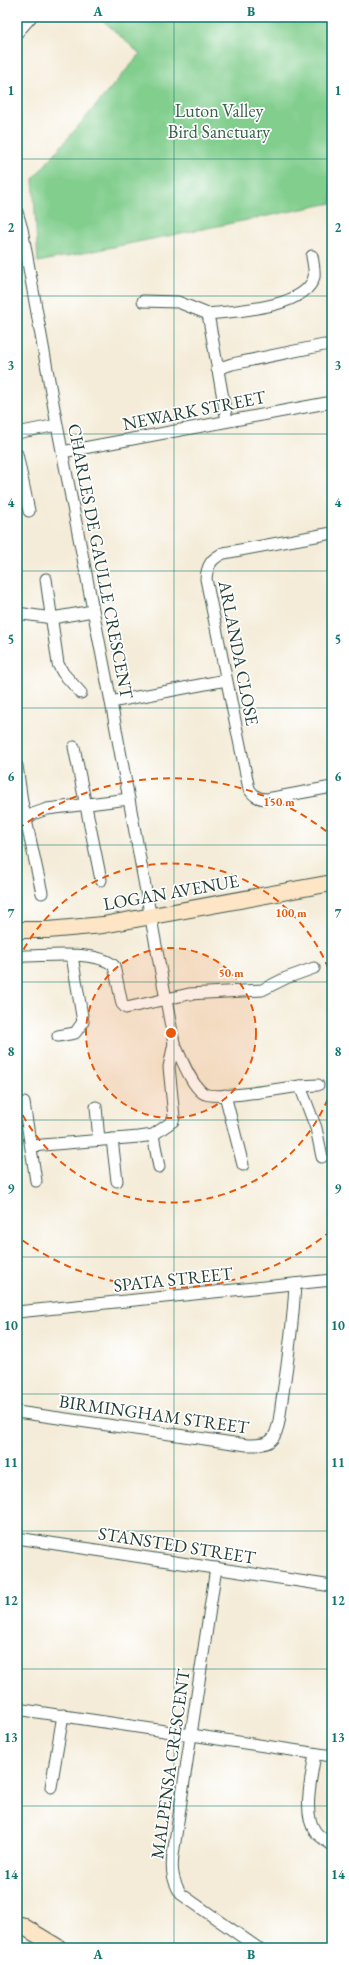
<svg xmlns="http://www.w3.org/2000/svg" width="349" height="1965" font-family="'EB Garamond',serif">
	<rect width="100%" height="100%" fill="#fff"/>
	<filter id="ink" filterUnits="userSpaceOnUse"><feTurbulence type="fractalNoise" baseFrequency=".025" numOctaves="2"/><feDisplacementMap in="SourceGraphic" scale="8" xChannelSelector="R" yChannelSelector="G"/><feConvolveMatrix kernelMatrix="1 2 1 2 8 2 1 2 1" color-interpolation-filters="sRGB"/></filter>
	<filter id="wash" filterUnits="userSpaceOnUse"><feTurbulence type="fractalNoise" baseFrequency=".012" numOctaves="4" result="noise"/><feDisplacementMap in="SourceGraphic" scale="16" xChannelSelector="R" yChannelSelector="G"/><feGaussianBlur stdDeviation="0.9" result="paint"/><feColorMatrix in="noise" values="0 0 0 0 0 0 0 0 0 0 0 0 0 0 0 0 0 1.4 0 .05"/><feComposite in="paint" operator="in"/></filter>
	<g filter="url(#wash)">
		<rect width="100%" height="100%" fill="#f4ecd8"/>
		<path fill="#81ce8d" stroke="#508660" d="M99 17H332V203L38 262 33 179 140 54Z"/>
	</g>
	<g filter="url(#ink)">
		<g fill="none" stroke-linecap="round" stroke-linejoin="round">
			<defs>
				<g id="street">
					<path d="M17 33 31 17"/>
					<path d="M17 212 22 229 57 425 111 702 174 1043C181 1057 191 1085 203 1093 214 1101 284 1088 300 1086L316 1128 322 1157"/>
					<path d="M143 301 178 302 208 314"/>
					<path d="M208 314C235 311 306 308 314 277 315 270 313 263 312 256"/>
					<path d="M208 314 227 421"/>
					<path d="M217 369 232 364 324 345"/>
					<path d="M17 433 57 425"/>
					<path d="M62 452 332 402"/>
					<path d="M17 454 29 511"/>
					<path d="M332 533 224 553C212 558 207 565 206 579L249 789C254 796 258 799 267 799L332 787"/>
					<path d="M46 579 58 664 63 673 81 693"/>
					<path d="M17 613 52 618 93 611"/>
					<path d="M111 702 226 680"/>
					<path d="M74 747 101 880"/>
					<path d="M17 766 22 802 42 893"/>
					<path d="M17 826 33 814 47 809 129 799"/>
					<path d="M17 958 24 956C47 956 97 950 114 966L122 1004 126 1008 189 994 262 990 286 978 314 968"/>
					<path d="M58 1036 75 1033 83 1022 72 956"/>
					<path d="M300 1086 318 1085"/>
					<path d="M225 1095 243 1165"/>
					<path d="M24 1103 36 1181"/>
					<path d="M96 1107 99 1140"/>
					<path d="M153 1135 159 1167"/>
					<path d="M112 1139 117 1181"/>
					<path d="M31 1146 139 1137 153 1135 173 1121 174 1117 169 1067 174 1043"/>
					<path d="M17 1312 332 1280"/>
					<path d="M17 1412 247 1445C255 1445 267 1446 273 1438 280 1428 280 1411 282 1400 288 1361 293 1323 295 1284"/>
					<path d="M17 1538 332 1586"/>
					<path d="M216 1568 174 1848C171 1865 171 1879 181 1894L258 1948"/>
					<path d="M17 1709 332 1756"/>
					<path d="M315 1754C312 1775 302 1813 315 1831 319 1837 326 1840 332 1845"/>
					<path d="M51 1787 63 1715"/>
				</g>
				<g id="secondary">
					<path d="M17 930H48L103 925 332 883"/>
					<path d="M21 1925 59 1948"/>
				</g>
			</defs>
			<use href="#street" stroke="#3f574d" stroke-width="13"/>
			<use href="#secondary" stroke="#3f574d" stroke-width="18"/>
			<use href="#street" stroke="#fff" stroke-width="11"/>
			<use href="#secondary" stroke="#fde5c5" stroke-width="16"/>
		</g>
	</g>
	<path fill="none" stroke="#0f766e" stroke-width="1" stroke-opacity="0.55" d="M174 17V1948M17 159H332M17 296H332M17 434H332M17 571H332M17 708H332M17 845H332M17 982H332M17 1120H332M17 1257H332M17 1394H332M17 1531H332M17 1669H332M17 1806H332"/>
	<circle cx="171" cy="1033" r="85" fill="#e8590c" fill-opacity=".12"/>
	<g fill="none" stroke="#e8590c" stroke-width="2" stroke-dasharray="7 5">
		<circle cx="171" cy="1033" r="85"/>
		<path d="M332 1088A170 170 0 0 1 18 1106M18 960A170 170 0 0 1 332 978"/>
		<path d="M331 1231A255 255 0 0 1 18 1237M18 829A255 255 0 0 1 331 835"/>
	</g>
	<g text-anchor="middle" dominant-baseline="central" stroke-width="3.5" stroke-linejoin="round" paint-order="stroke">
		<g font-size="18" fill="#38614a" stroke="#fff">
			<text x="219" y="110">Luton Valley<tspan x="219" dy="21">Bird Sanctuary</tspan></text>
		</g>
		<g font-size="18" fill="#1f3d34" stroke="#fff">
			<text transform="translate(194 410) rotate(-11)">NEWARK STREET</text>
			<text transform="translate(101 561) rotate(79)">CHARLES DE GAULLE CRESCENT</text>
			<text transform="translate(239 653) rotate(79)">ARLANDA CLOSE</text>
			<text transform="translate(171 892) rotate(-10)">LOGAN AVENUE</text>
			<text transform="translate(173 1279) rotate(-6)">SPATA STREET</text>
			<text transform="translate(154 1414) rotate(8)">BIRMINGHAM STREET</text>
			<text transform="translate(177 1545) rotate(9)">STANSTED STREET</text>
			<text transform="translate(170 1764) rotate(-82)">MALPENSA CRESCENT</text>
		</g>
	</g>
	<circle cx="171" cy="1033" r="6" fill="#e8590c" stroke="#fff" stroke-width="2"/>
	<g font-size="12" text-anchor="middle" font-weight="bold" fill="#e8590c" stroke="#fff" stroke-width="3.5" stroke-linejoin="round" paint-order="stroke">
		<text x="279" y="806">150 m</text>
		<text x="291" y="917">100 m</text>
		<text x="231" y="977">50 m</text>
	</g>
	<rect width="349" height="1965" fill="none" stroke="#fff" stroke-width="44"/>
	<rect x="22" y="22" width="305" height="1921" fill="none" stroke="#0f766e" stroke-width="1.5"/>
	<g font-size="13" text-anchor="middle" font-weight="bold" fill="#0f766e">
		<text x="98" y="16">A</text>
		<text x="251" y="16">B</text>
		<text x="11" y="95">1</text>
		<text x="338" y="95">1</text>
		<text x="11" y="232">2</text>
		<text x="338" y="232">2</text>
		<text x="11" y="370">3</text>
		<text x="338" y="370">3</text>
		<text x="11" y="507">4</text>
		<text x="338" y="507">4</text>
		<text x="11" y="644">5</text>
		<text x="338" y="644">5</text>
		<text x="11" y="781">6</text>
		<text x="338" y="781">6</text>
		<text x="11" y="918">7</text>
		<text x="338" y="918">7</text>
		<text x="11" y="1056">8</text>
		<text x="338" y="1056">8</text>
		<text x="11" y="1193">9</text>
		<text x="338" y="1193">9</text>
		<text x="11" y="1330">10</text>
		<text x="338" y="1330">10</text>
		<text x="11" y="1467">11</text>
		<text x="338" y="1467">11</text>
		<text x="11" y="1605">12</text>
		<text x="338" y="1605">12</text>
		<text x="11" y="1742">13</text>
		<text x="338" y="1742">13</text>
		<text x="11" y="1879">14</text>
		<text x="338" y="1879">14</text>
		<text x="98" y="1959">A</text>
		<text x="251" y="1959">B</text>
	</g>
</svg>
